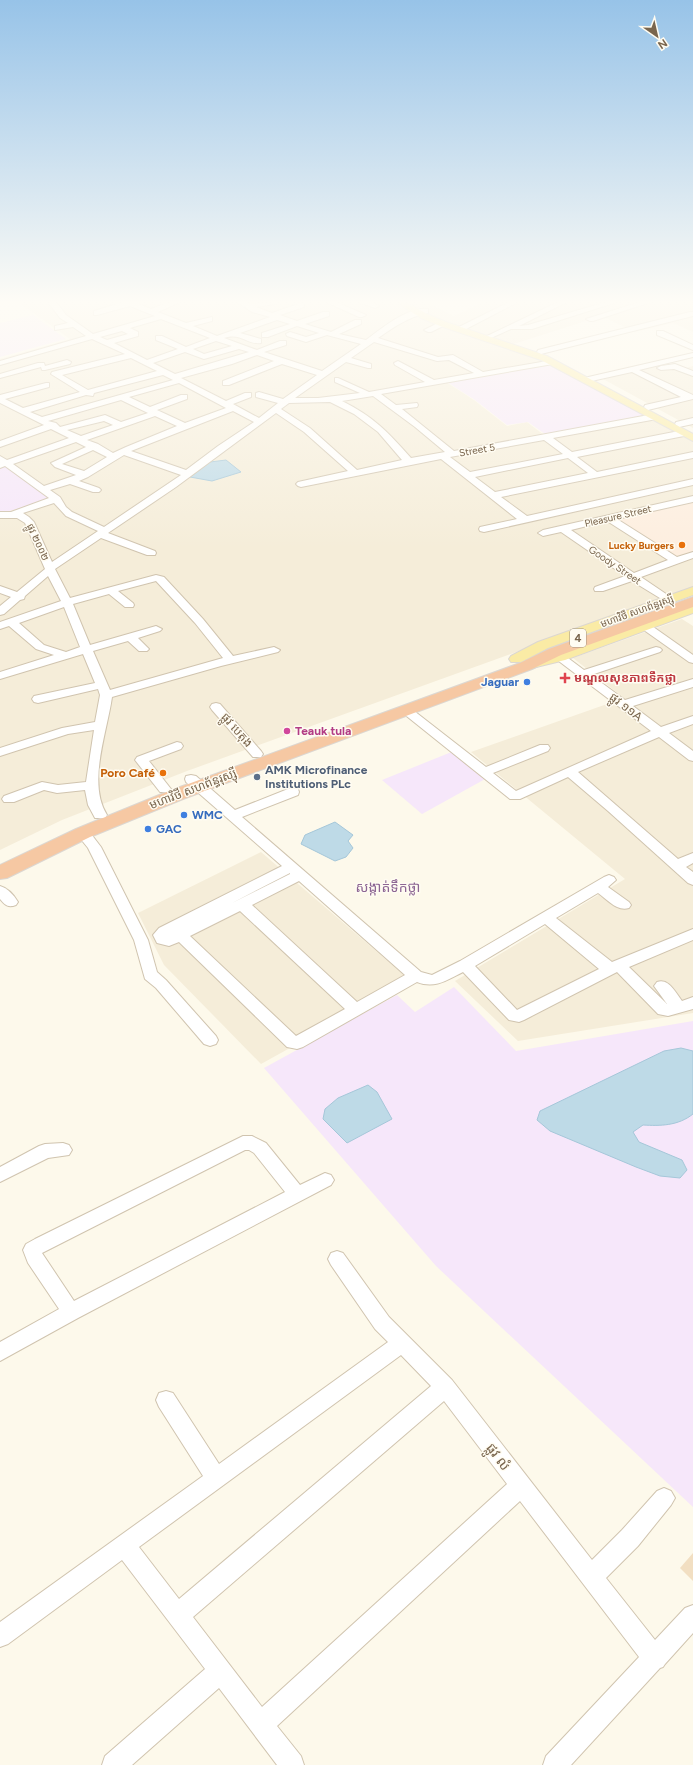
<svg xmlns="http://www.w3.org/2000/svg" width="693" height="1765" font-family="Figtree,'Noto Sans Khmer',sans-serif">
	<rect width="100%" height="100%" fill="#fdf9eb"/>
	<g fill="#f5edd9">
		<path d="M18 302H426L454 316 483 302H693V332L673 323 634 332 602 316 504 347 553 365 446 382 474 400 507 426 527 422 544 435 646 416 693 442V587L538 642 519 651 187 771 62 820 0 850V359L70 339Z"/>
		<path d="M661 365H678L685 368 693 366V428L603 379Z"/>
		<path d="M682 619 693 626V1013L518 1041 455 981 625 879 471 752 624 698 573 658Z"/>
		<path d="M261 852 411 981 261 1064 164 965 138 913Z"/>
	</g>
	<path fill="#fdeedf" d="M693 500V552L667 560 610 522Z"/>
	<g fill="#f6e7fa">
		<path d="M33 315 66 339 0 357V323Z"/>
		<path d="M553 365 645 415 545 434 528 422 507 425 475 400 447 382Z"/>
		<path d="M6 466 51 498 0 514V467Z"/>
		<path d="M454 751 487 778 422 814 382 780Z"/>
		<path d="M454 987 516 1051 693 1021V1507L436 1266 264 1068 397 995 415 1012Z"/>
	</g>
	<g fill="#bedae7" stroke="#a5c7d9">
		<path d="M226 460 241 472 212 481 190 477 210 462Z"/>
		<path d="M335 822 353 835 348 841 353 848 346 857 335 861 301 844 305 835Z"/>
		<path d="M681 1048 693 1051V1114C678 1126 660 1126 643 1125L633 1132 639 1142 682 1160 687 1170 680 1178 660 1176 636 1167 550 1131 537 1120 540 1111 664 1051Z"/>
		<path d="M368 1085 377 1092 392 1119 347 1143 323 1119 325 1109 338 1098Z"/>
	</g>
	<path fill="#f2dfc2" d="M693 1553V1581L680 1568Z"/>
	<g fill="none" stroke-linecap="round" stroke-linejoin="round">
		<defs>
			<g id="minor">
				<path d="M48 302H56L66 315 93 334 155 316 130 306 97 315H94V311L123 302H138L137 303 151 309 170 302H180L158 312 186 323 212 317V321L193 326 217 336 270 317 252 312 237 302H246L250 304 279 302 275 304 256 307 272 313 301 303H304V307L280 315 297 321 323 312H329V316L305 324 331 332 355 320H361V324L339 334 366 340C381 329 408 306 428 309V313C408 317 394 327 378 338L438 357 453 355 483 372 553 360 557 362 553 364 381 394 396 405 417 403 418 405 417 407 402 409 454 451 654 414 658 417 657 419 553 438 572 452 684 430 688 433 684 436 577 457 597 472 693 452V458L501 497 527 516 693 479V485L484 532 480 531 479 529 480 527 517 519 441 459 301 487 298 486 296 484 298 482 348 471 304 432 276 413 176 487 108 533 155 551 156 553 155 555H147L101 538 55 569 70 598 156 575 164 577 203 619 233 656 274 647 280 650 278 652 221 666 112 697C107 733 87 783 107 815L105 818H95L88 805 85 790 57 793 44 790 14 802H4L2 799 4 796 42 782 58 785 86 782 94 730 68 734 0 756V748L62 728 95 722 100 695 98 689 38 703 34 702 32 699 34 696 95 683 83 654 0 679V672L54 655 36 649 9 626 0 629V622L61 601 48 576 25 596 24 599 20 600 4 614 0 615V606L11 597 0 593V586L17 592 45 569 25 523 17 518H0V512H11L49 498 5 466 0 468V456L7 460 69 438 51 429 0 447V441L44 425 0 403V395L46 383H49V387L5 399 23 408 80 392 51 374 52 372 125 354 92 339 0 365V361L86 336 73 327 55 330V326L68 323 60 318ZM161 319 210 338 186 347 162 336H156V340L178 349 147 360 114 343 138 336V332L130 328ZM277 320 290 324 262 333V337H268L297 326 319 333 306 337 290 332 286 334 287 336 306 342 327 335 361 344 322 371 264 352 286 345V341H280L257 350 224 338C242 332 246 345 261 343V339L240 333ZM122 331 128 334 107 340 100 337ZM216 341 232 346 204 354 193 349ZM374 342 437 361 449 360 474 373 434 380 398 361 394 363 395 365 425 382 369 392 338 378H335V382L360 393 318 398H295L346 362 368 368H371V364L351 358ZM239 349 249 352 175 374 153 363 185 352 204 359ZM257 355 274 361 223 381V385H229L282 364 317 375 283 399 259 392 256 393V397L278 403 259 418 233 404 251 397V393H245L226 401 181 378 232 364ZM131 358 157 371 88 390 62 375ZM163 375 173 380 42 417 30 412 86 395 93 396 94 393ZM179 383 226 408 185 423 157 410 187 399V395H181L150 407 129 397ZM373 396 415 427 445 452 411 458C388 432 374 417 342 401ZM121 400 148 413 121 422 105 415 60 427 56 423 48 421ZM330 402 354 414 378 432 402 460 357 470 310 428 281 409 289 403ZM233 411 254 422 218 446 186 470 131 451ZM155 416 177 426 126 447 113 453 98 444 87 440ZM104 421 113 425 81 436 67 430ZM544 440 563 454 470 472 450 457ZM76 442 86 447 51 463 55 467 76 475 44 486 13 464ZM93 450 107 457 84 471 62 464ZM124 455 181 475 104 527 72 512 66 507 60 497 50 490 70 484 93 492H99L101 490 99 488 79 481 88 477ZM568 458 588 473 495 492 475 477ZM54 503 66 516 98 531 52 562 34 522 29 517 23 513ZM156 581 195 623 223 658 110 690 93 651 128 641 139 651H147L149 649 138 638 160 631 162 629 156 626 90 645 73 604 109 594 125 607H133L134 605 133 603 118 591ZM64 607 80 647 66 652 44 645 19 623Z"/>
				<path d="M326 302H336L366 315 362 317H359Z"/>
				<path d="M359 302H370L379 306 375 308Z"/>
				<path d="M509 302H518L466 329H463L459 327Z"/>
				<path d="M558 302H567L519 326 528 325 606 302H617L532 329H511L491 338 487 336Z"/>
				<path d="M640 302H651L593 321H590L586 319Z"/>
				<path d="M690 312H693V316L541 354 537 352 538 350Z"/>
				<path d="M440 322H443L447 324 431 332H428L424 330Z"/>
				<path d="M657 331H663L693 345V350L657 335Z"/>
				<path d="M693 353V357L639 370 693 395V399L648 410 644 407 645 405 681 397 632 372 587 382 583 380 584 378Z"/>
				<path d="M67 360 71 362 70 364 45 370H42L41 367 0 378V374L38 363H44L45 366Z"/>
				<path d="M675 364 693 371V376L674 369 661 370 657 368 661 366Z"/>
				<path d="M693 418V424L679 427 675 424 676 422Z"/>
				<path d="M693 496V502L617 519 677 557 693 552V558L641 577 672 598 673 600 668 603 632 581 603 591H595L594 589 595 587 625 576 561 532 543 536 538 533 543 530ZM607 521 668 560 634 573 571 530Z"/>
				<path d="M645 623 649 624 693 655V663L689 662 641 628 639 626 641 624Z"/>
				<path d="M656 647 660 648 662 650 660 652 591 675 625 700 693 679V687L633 706 661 727 693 716V724L669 733 693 751V761L689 760 659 737 578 772 678 859 693 853V863L686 867 693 872V885L688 883 608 811 568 777 520 799H510L399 710 401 707H409L486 767 540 745H548L550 748 548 751 493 773 516 791 651 731 556 659 554 657 556 655H564L584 670Z"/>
				<path d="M216 703 220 704 261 751 263 754 261 757H253L212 710 210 707 212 704Z"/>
				<path d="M177 742 181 743 183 746 181 749 149 761 171 789 170 792H160L135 760 137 757Z"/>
				<path d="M191 775 196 776 235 810 288 789H298L299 792 298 795 242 817 421 972 432 975 460 961 604 877 609 875 614 877 616 880 608 887 629 902 631 905 629 908C617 912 607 899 598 893L556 918 612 962 693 929V940L629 967 667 1004 654 986 657 982C669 978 675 992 682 1001L693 997V1009L668 1016 658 1014 617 972 524 1020 519 1022 509 1020 463 972C447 980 435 989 417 982L303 1047 297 1049 287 1047 179 942 169 946 157 943 153 935 159 928 282 866 186 782 185 779 186 776ZM290 873V874L232 903ZM299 881 405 975 357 1002 252 905ZM240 911 345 1009 296 1036 190 936ZM545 924 599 969 517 1010 475 966Z"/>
				<path d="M83 829 88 830 101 847 148 940 157 972 166 980 216 1036 218 1040 216 1044 210 1046 204 1044 156 988 145 979 134 940 88 848 76 833 78 830Z"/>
				<path d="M0 886C7 888 14 895 18 902L16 905C8 908 5 905 0 899Z"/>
				<path d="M243 1136H252L266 1143 300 1185 325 1173 331 1175 334 1180 331 1185 78 1318 0 1361V1342L59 1309 28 1263 23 1250 26 1244 35 1239ZM245 1150H249L254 1153 285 1192 74 1301 42 1253Z"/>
				<path d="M63 1143 69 1145 72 1150 69 1155 48 1158 0 1182V1167L39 1146 45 1144Z"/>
				<path d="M337 1251 343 1253 389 1317 452 1380 592 1560 622 1530 657 1491 664 1488 671 1491 675 1498 671 1505 638 1546 606 1578 655 1640 685 1608 693 1605V1633L665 1664 663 1667 660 1668 571 1765H543L546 1756 639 1657 520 1501 277 1726 301 1756 304 1765H277L219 1688 132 1765H102L105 1756 205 1669 122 1560 8 1644 0 1647V1622L203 1476 159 1407 156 1400 159 1393 166 1391 173 1393 219 1464 388 1342 375 1329 331 1265 328 1259 331 1253ZM401 1355 431 1386 179 1599 139 1547ZM444 1401 507 1484 262 1707 193 1617Z"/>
			</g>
			<g id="major">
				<path d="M396 302H406L427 314 446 322 547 356 693 434V441L541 360 440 326 421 318Z"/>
				<path d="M693 587V595L548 648 521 662H511L509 659 511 656 538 642Z"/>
				<path d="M693 605V613L565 660 532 668 527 667 525 664 527 661 555 654Z"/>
			</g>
			<path id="highway" d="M693 597V607L561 655 532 669 183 799 90 837 7 878 0 879V865L76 829 169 791 520 663 549 649Z"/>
		</defs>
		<use href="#minor" stroke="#d0c4af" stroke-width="2"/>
		<use href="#major" stroke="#dcd7d1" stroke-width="2"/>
		<use href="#highway" stroke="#dcd7d1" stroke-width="2"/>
		<use href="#minor" fill="#fff" fill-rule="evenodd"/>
		<use href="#major" fill="#faeba5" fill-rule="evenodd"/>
		<use href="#highway" fill="#f6c8a3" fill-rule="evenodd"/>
	</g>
	<linearGradient id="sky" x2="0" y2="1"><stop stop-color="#97c3e8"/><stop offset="0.55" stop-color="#fefcf6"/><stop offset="1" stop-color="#fefcf6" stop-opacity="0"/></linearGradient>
	<rect width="693" height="549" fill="url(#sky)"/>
	<g fill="#e8710a" stroke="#fffcf2" stroke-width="1.5">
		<circle cx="682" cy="545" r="4"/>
		<circle cx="163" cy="773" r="4"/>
	</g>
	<path fill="#e0444e" stroke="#fffcf2" stroke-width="1.5" d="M563 672h4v4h4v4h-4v4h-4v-4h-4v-4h4z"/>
	<g fill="#3f7fe0" stroke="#fffcf2" stroke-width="1.5">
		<circle cx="527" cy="682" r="4"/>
		<circle cx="184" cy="815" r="4"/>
		<circle cx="148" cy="829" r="4"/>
	</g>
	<circle fill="#d1479c" stroke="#fffcf2" stroke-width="1.5" cx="287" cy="731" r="4"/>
	<circle fill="#5c6f8a" stroke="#fffcf2" stroke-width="1.5" cx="257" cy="777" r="4"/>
	<g text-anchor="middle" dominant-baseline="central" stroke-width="3" stroke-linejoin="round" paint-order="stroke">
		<g font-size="10" fill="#79654d" stroke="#fffcf2">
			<text transform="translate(477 450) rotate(-10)">Street 5</text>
			<text transform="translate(618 516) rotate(-13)">Pleasure Street</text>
			<text transform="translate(38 542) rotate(65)">ផ្លូវ ២០០២</text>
			<text transform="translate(615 565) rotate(34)">Goody Street</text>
			<text transform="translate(637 611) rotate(-20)">មហាវិថី សហព័ន្ធរុស្ស៊ី</text>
		</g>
		<g font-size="10" font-weight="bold" fill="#c56008" stroke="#fffcf2" text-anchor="end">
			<text x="674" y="545">Lucky Burgers</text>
		</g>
		<rect fill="#fffcf2" stroke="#a1927e" stroke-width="1" x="570" y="629" width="16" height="18" rx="3"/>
		<g font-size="11" font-weight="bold" fill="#79654d">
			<text x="578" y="638">4</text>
		</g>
		<g font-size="12" font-weight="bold" fill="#be3a42" stroke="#fffcf2" text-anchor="start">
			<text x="574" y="678">មណ្ឌលសុខភាពទឹកថ្លា</text>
		</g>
		<g font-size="12" font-weight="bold" fill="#366cbe" stroke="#fffcf2" text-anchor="start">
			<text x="519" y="682" text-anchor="end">Jaguar</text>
			<text x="192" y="815">WMC</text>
			<text x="156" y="829">GAC</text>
		</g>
		<g font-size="12" fill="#79654d" stroke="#fffcf2">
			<text transform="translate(626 707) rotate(38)">ផ្លូវ ១១A</text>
			<text transform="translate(237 730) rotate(49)">ផ្លូវ បេតុង</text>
			<text transform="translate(193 789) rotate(-21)">មហាវិថី សហព័ន្ធរុស្ស៊ី</text>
		</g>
		<g font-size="12" font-weight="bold" fill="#b23c85" stroke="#fffcf2" text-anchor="start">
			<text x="295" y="731">Teauk tula</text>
		</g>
		<g font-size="12" font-weight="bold" fill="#4e5e75" stroke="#fffcf2" text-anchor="start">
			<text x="265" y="770">AMK Microfinance<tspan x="265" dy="14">Institutions PLc</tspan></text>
		</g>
		<g font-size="12" font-weight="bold" fill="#c56008" stroke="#fffcf2" text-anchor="end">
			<text x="155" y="773">Poro Café</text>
		</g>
		<g font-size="14" fill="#8d6694" stroke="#fffcf2">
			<text x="388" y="887">សង្កាត់ទឹកថ្លា</text>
		</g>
		<g font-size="14" fill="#79654d" stroke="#fffcf2">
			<text transform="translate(498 1457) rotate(53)">ផ្លូវ លំ</text>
		</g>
	</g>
	<g transform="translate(657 36) rotate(146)" stroke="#fffcf2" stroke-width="3" paint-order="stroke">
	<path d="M0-3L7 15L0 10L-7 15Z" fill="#79654d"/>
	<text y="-6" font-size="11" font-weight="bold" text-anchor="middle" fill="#79654d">N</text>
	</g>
</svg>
